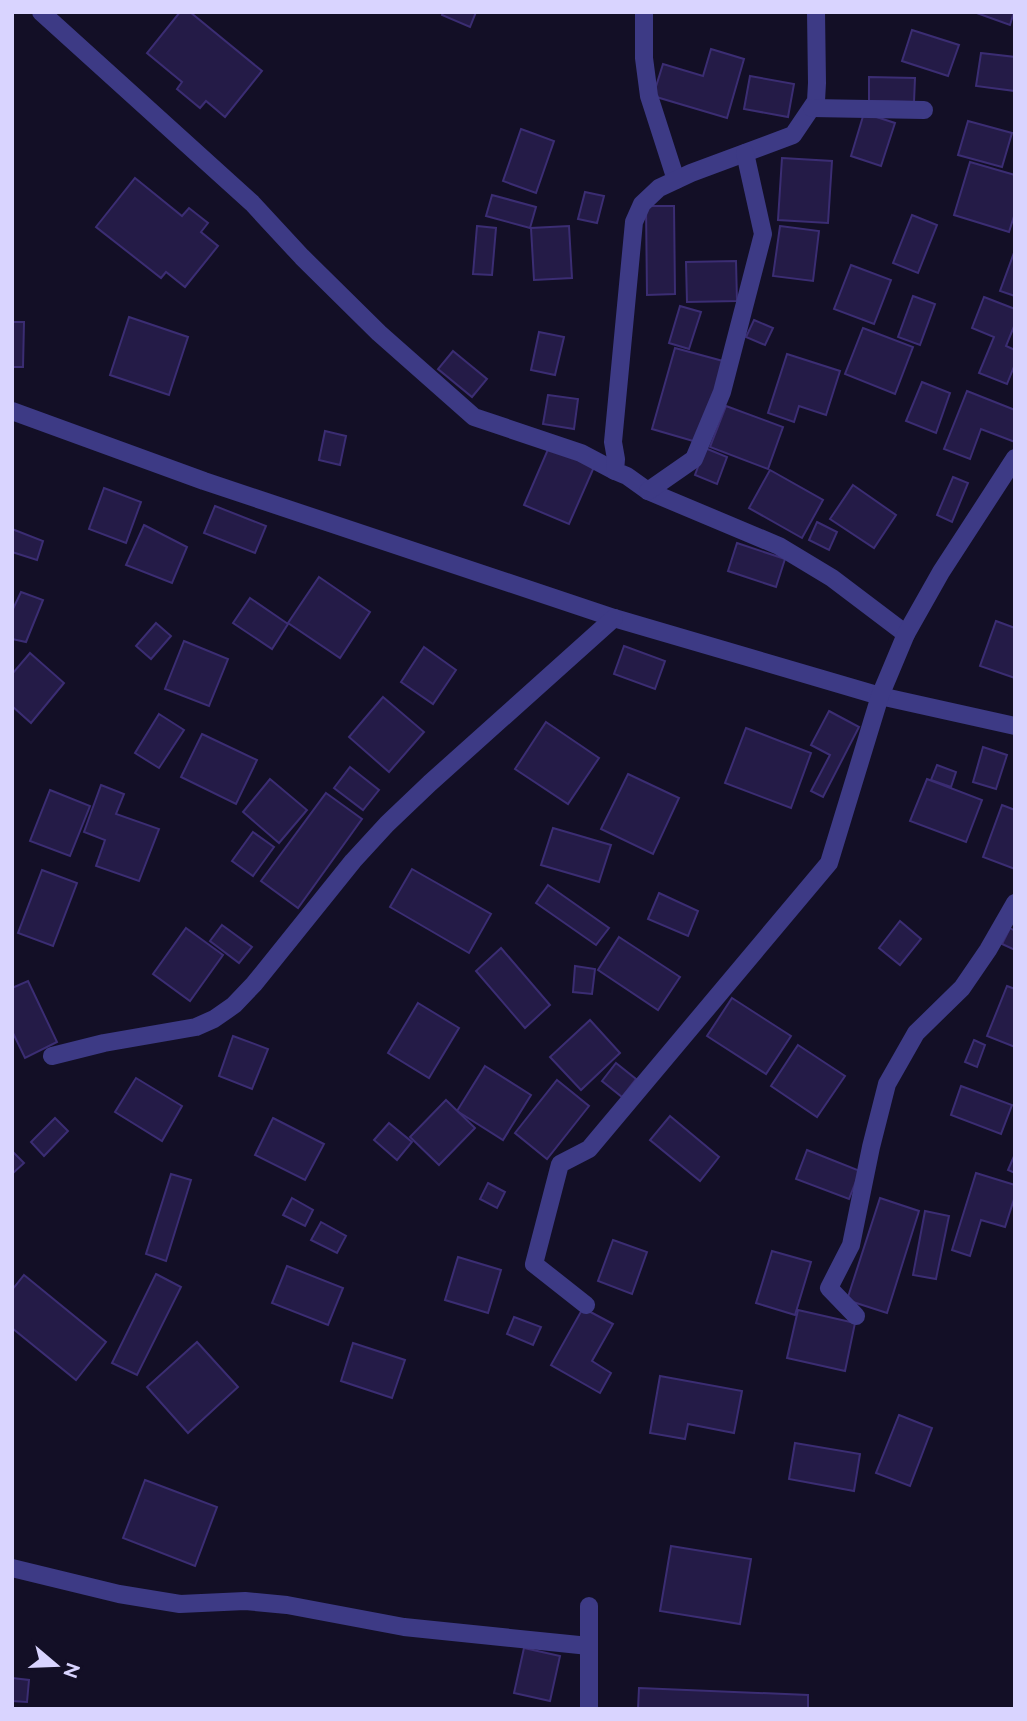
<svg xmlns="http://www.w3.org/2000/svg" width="1027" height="1721" font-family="Raleway,sans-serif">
	<rect width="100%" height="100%" fill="#130f26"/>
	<g fill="#241b47" stroke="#3b2d73" stroke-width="2">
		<path d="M180 12H190L262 71 225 117 206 101 200 108 177 89 182 82 147 53Z"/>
		<path d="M443 12H476L470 27 442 15Z"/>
		<path d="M974 12H1014L1010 25Z"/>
		<path d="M912 30 959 45 948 76 902 61Z"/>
		<path d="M711 49 744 59 727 118 653 96 663 64 703 76Z"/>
		<path d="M981 53 1015 57V91L976 86Z"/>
		<path d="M750 76 794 84 788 117 744 109Z"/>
		<path d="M869 77 915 78 914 102 869 101Z"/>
		<path d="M864 113 895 123 881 166 851 156Z"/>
		<path d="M968 121 1012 133 1002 167 958 155Z"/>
		<path d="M521 129 554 141 536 193 503 181Z"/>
		<path d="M782 158 832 161 828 223 778 220Z"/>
		<path d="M970 162 1015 175V213L1009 232 954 215Z"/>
		<path d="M135 178 182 216 189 208 208 223 201 232 218 246 185 287 166 272 161 278 96 227Z"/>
		<path d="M585 192 604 196 597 223 578 219Z"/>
		<path d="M492 195 536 207 530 228 486 216Z"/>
		<path d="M646 206H674L675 294 647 295Z"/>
		<path d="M912 215 937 225 918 273 893 263Z"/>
		<path d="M477 226 496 228 492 275 473 274Z"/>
		<path d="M569 226 572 278 534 280 531 228Z"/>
		<path d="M780 226 819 231 813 281 773 276Z"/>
		<path d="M1015 250V296L1000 291Z"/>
		<path d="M736 261 737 301 687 302 686 262Z"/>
		<path d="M851 265 891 280 874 324 834 309Z"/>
		<path d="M913 296 935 304 920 345 898 337Z"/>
		<path d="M984 297 1015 309V324L1006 346 1015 350V364L1007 384 979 373 994 337 972 328Z"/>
		<path d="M680 306 701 312 689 349 669 343Z"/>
		<path d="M129 317 188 337 169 395 110 375Z"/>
		<path d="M754 320 773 328 765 345 746 337Z"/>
		<path d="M12 322H24L23 367H12Z"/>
		<path d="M863 328 913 347 895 394 845 374Z"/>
		<path d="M539 332 564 337 555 375 531 370Z"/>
		<path d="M675 348 723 361 700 443 652 429Z"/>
		<path d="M453 351 487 379 472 397 438 369Z"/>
		<path d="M787 354 840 371 826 415 799 406 794 422 768 413Z"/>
		<path d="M922 382 950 393 936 433 906 421Z"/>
		<path d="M967 391 1015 410V442L981 429 970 459 944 449Z"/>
		<path d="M548 395 578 399 574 429 543 424Z"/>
		<path d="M726 406 783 427 768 469 710 447Z"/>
		<path d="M325 431 346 436 340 465 319 460Z"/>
		<path d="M549 447 594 467 569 524 524 505Z"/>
		<path d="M705 448 727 457 717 484 695 475Z"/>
		<path d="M770 470 823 500 802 538 749 508Z"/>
		<path d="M953 477 968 483 952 522 937 515Z"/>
		<path d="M853 485 896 515 874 548 830 519Z"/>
		<path d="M104 488 141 502 126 543 89 529Z"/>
		<path d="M215 506 266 526 255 553 204 533Z"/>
		<path d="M817 522 837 532 829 550 809 540Z"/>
		<path d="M144 525 187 547 172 583 126 565Z"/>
		<path d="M12 529 43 541 37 560 12 552Z"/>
		<path d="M737 543 785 559 776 587 728 571Z"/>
		<path d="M319 577 370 612 340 658 288 623Z"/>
		<path d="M21 592 43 600 26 642 12 639V611Z"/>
		<path d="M250 598 288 624 272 649 233 623Z"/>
		<path d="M996 621 1015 628V678L980 666Z"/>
		<path d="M156 623 171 636 151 659 136 646Z"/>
		<path d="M184 641 228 659 209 706 165 689Z"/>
		<path d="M624 646 665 661 655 689 614 674Z"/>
		<path d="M424 647 456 670 433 704 401 682Z"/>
		<path d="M30 653 64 683 31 723 12 706V674Z"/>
		<path d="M383 697 424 732 389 772 349 737Z"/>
		<path d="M829 711 859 727 823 797 811 791 830 755 811 745Z"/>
		<path d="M159 714 184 730 159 768 135 753Z"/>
		<path d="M546 722 599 758 568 804 515 769Z"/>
		<path d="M746 728 811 753 791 808 725 783Z"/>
		<path d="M202 734 257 760 236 804 181 777Z"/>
		<path d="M983 747 1007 755 996 789 973 782Z"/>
		<path d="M937 765 956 772 951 787 931 780Z"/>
		<path d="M350 767 379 790 363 810 334 788Z"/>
		<path d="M628 774 679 798 653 854 601 829Z"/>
		<path d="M270 779 307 810 279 843 243 812Z"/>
		<path d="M927 779 982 800 966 842 910 821Z"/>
		<path d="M101 785 124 794 116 814 159 829 139 881 96 866 105 840 84 832Z"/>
		<path d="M50 790 90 806 70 856 30 841Z"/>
		<path d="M326 793 362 819 298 908 261 881Z"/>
		<path d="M1002 805 1015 810V869L983 857Z"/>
		<path d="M553 828 611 845 599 882 541 865Z"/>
		<path d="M253 832 274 847 253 876 232 861Z"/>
		<path d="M412 869 491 914 469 953 390 907Z"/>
		<path d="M42 870 77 883 53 946 18 933Z"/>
		<path d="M548 885 609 928 596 945 536 903Z"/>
		<path d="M659 893 698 911 688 936 648 919Z"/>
		<path d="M900 921 921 939 900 965 879 948Z"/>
		<path d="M222 925 252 947 239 963 210 941Z"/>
		<path d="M186 928 223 955 190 1001 153 974Z"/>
		<path d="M1010 928 1015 931V950L1002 944Z"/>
		<path d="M619 937 680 977 658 1010 598 970Z"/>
		<path d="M501 948 550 1005 525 1028 476 971Z"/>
		<path d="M575 966 595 969 592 994 573 992Z"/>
		<path d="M28 981 57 1042 25 1058 12 1031V988Z"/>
		<path d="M1007 986 1015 989V1047L987 1036Z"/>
		<path d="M732 998 791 1036 766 1074 707 1036Z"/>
		<path d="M418 1003 459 1028 429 1078 388 1053Z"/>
		<path d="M590 1020 620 1053 581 1090 550 1057Z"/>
		<path d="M233 1036 268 1049 252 1089 219 1076Z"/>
		<path d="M974 1040 985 1045 977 1067 965 1062Z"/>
		<path d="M798 1045 845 1076 817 1117 771 1086Z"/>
		<path d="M616 1063 636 1079 622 1097 602 1081Z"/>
		<path d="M485 1066 531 1095 503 1140 457 1111Z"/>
		<path d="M136 1078 182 1106 162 1141 115 1112Z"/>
		<path d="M557 1080 589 1106 547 1159 515 1133Z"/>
		<path d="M961 1086 1012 1105 1001 1134 951 1115Z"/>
		<path d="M446 1100 475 1128 439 1165 410 1137Z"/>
		<path d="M670 1116 719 1157 700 1181 650 1140Z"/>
		<path d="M55 1118 68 1131 44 1156 31 1142Z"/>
		<path d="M273 1118 324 1144 305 1180 255 1155Z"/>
		<path d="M389 1123 412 1142 397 1160 374 1140Z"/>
		<path d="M807 1150 860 1171 849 1199 796 1179Z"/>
		<path d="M12 1151 24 1163 12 1174Z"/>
		<path d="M1015 1154V1173L1008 1170Z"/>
		<path d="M976 1173 1015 1185V1196L1005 1227 981 1220 970 1256 952 1250Z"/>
		<path d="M171 1174 191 1180 166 1261 146 1254Z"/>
		<path d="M488 1183 505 1192 497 1208 480 1199Z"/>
		<path d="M292 1198 313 1210 305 1226 283 1215Z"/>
		<path d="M880 1198 919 1211 887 1313 847 1300Z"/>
		<path d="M925 1211 949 1216 936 1279 913 1275Z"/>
		<path d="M321 1222 346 1236 337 1253 311 1240Z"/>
		<path d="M613 1240 647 1252 632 1294 598 1281Z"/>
		<path d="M772 1251 811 1262 795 1315 756 1303Z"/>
		<path d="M458 1257 501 1270 488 1313 445 1300Z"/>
		<path d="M287 1266 343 1288 328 1325 272 1303Z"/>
		<path d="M156 1274 181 1287 137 1375 112 1363Z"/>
		<path d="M24 1275 106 1342 76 1380 12 1328V1290Z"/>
		<path d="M583 1308 613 1324 592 1361 611 1373 600 1393 551 1365Z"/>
		<path d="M798 1310 855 1323 845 1371 787 1358Z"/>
		<path d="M514 1317 541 1327 533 1345 507 1334Z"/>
		<path d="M197 1342 238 1387 188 1433 147 1387Z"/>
		<path d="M353 1343 405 1360 392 1398 341 1381Z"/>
		<path d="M660 1376 742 1391 734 1433 688 1424 685 1439 650 1433Z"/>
		<path d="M899 1415 932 1428 910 1486 876 1473Z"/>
		<path d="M795 1443 860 1454 854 1491 789 1479Z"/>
		<path d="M145 1480 217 1507 195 1566 123 1538Z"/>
		<path d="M671 1546 751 1559 740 1624 660 1611Z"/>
		<path d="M524 1648 560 1656 550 1701 514 1693Z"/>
		<path d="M12 1678 29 1680 27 1702 12 1701Z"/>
		<path d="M639 1688 808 1695V1709H638Z"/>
	</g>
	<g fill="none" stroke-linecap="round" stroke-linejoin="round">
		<g stroke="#3d3a85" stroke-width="18">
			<path d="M41 12 252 203 302 257 379 333 474 417 581 453 615 471"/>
			<path d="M644 12V58L649 96 676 180"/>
			<path d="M816 12 817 83 816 101 793 135 691 173 659 188 642 204 634 222 613 442 616 459 615 471 627 476 648 491 779 546 832 578 906 634"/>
			<path d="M812 108 924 110"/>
			<path d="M12 411 204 481 614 618 880 696 1015 726"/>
			<path d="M648 491 694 459 722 392 763 234 745 153"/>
			<path d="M52 1056 104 1043 196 1027 214 1019 234 1005 254 984 353 861 387 824 430 783 614 618"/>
			<path d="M586 1305 534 1264 560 1164 589 1149 829 863 880 696 906 634 941 572 1015 458"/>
			<path d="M856 1316 829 1288 851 1245 871 1147 887 1084 916 1033 962 988 988 950 1015 903"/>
			<path d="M12 1568 119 1594 180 1604 245 1601 287 1605 404 1627 589 1646"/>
			<path d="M589 1709V1606"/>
		</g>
	</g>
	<rect width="1027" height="1721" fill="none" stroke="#d9d4ff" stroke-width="28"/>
	<g transform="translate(56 1665) rotate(109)" stroke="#130f26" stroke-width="5" paint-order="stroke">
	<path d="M0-5L12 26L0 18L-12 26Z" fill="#d9d4ff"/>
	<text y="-10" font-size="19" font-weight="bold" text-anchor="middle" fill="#d9d4ff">N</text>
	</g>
</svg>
